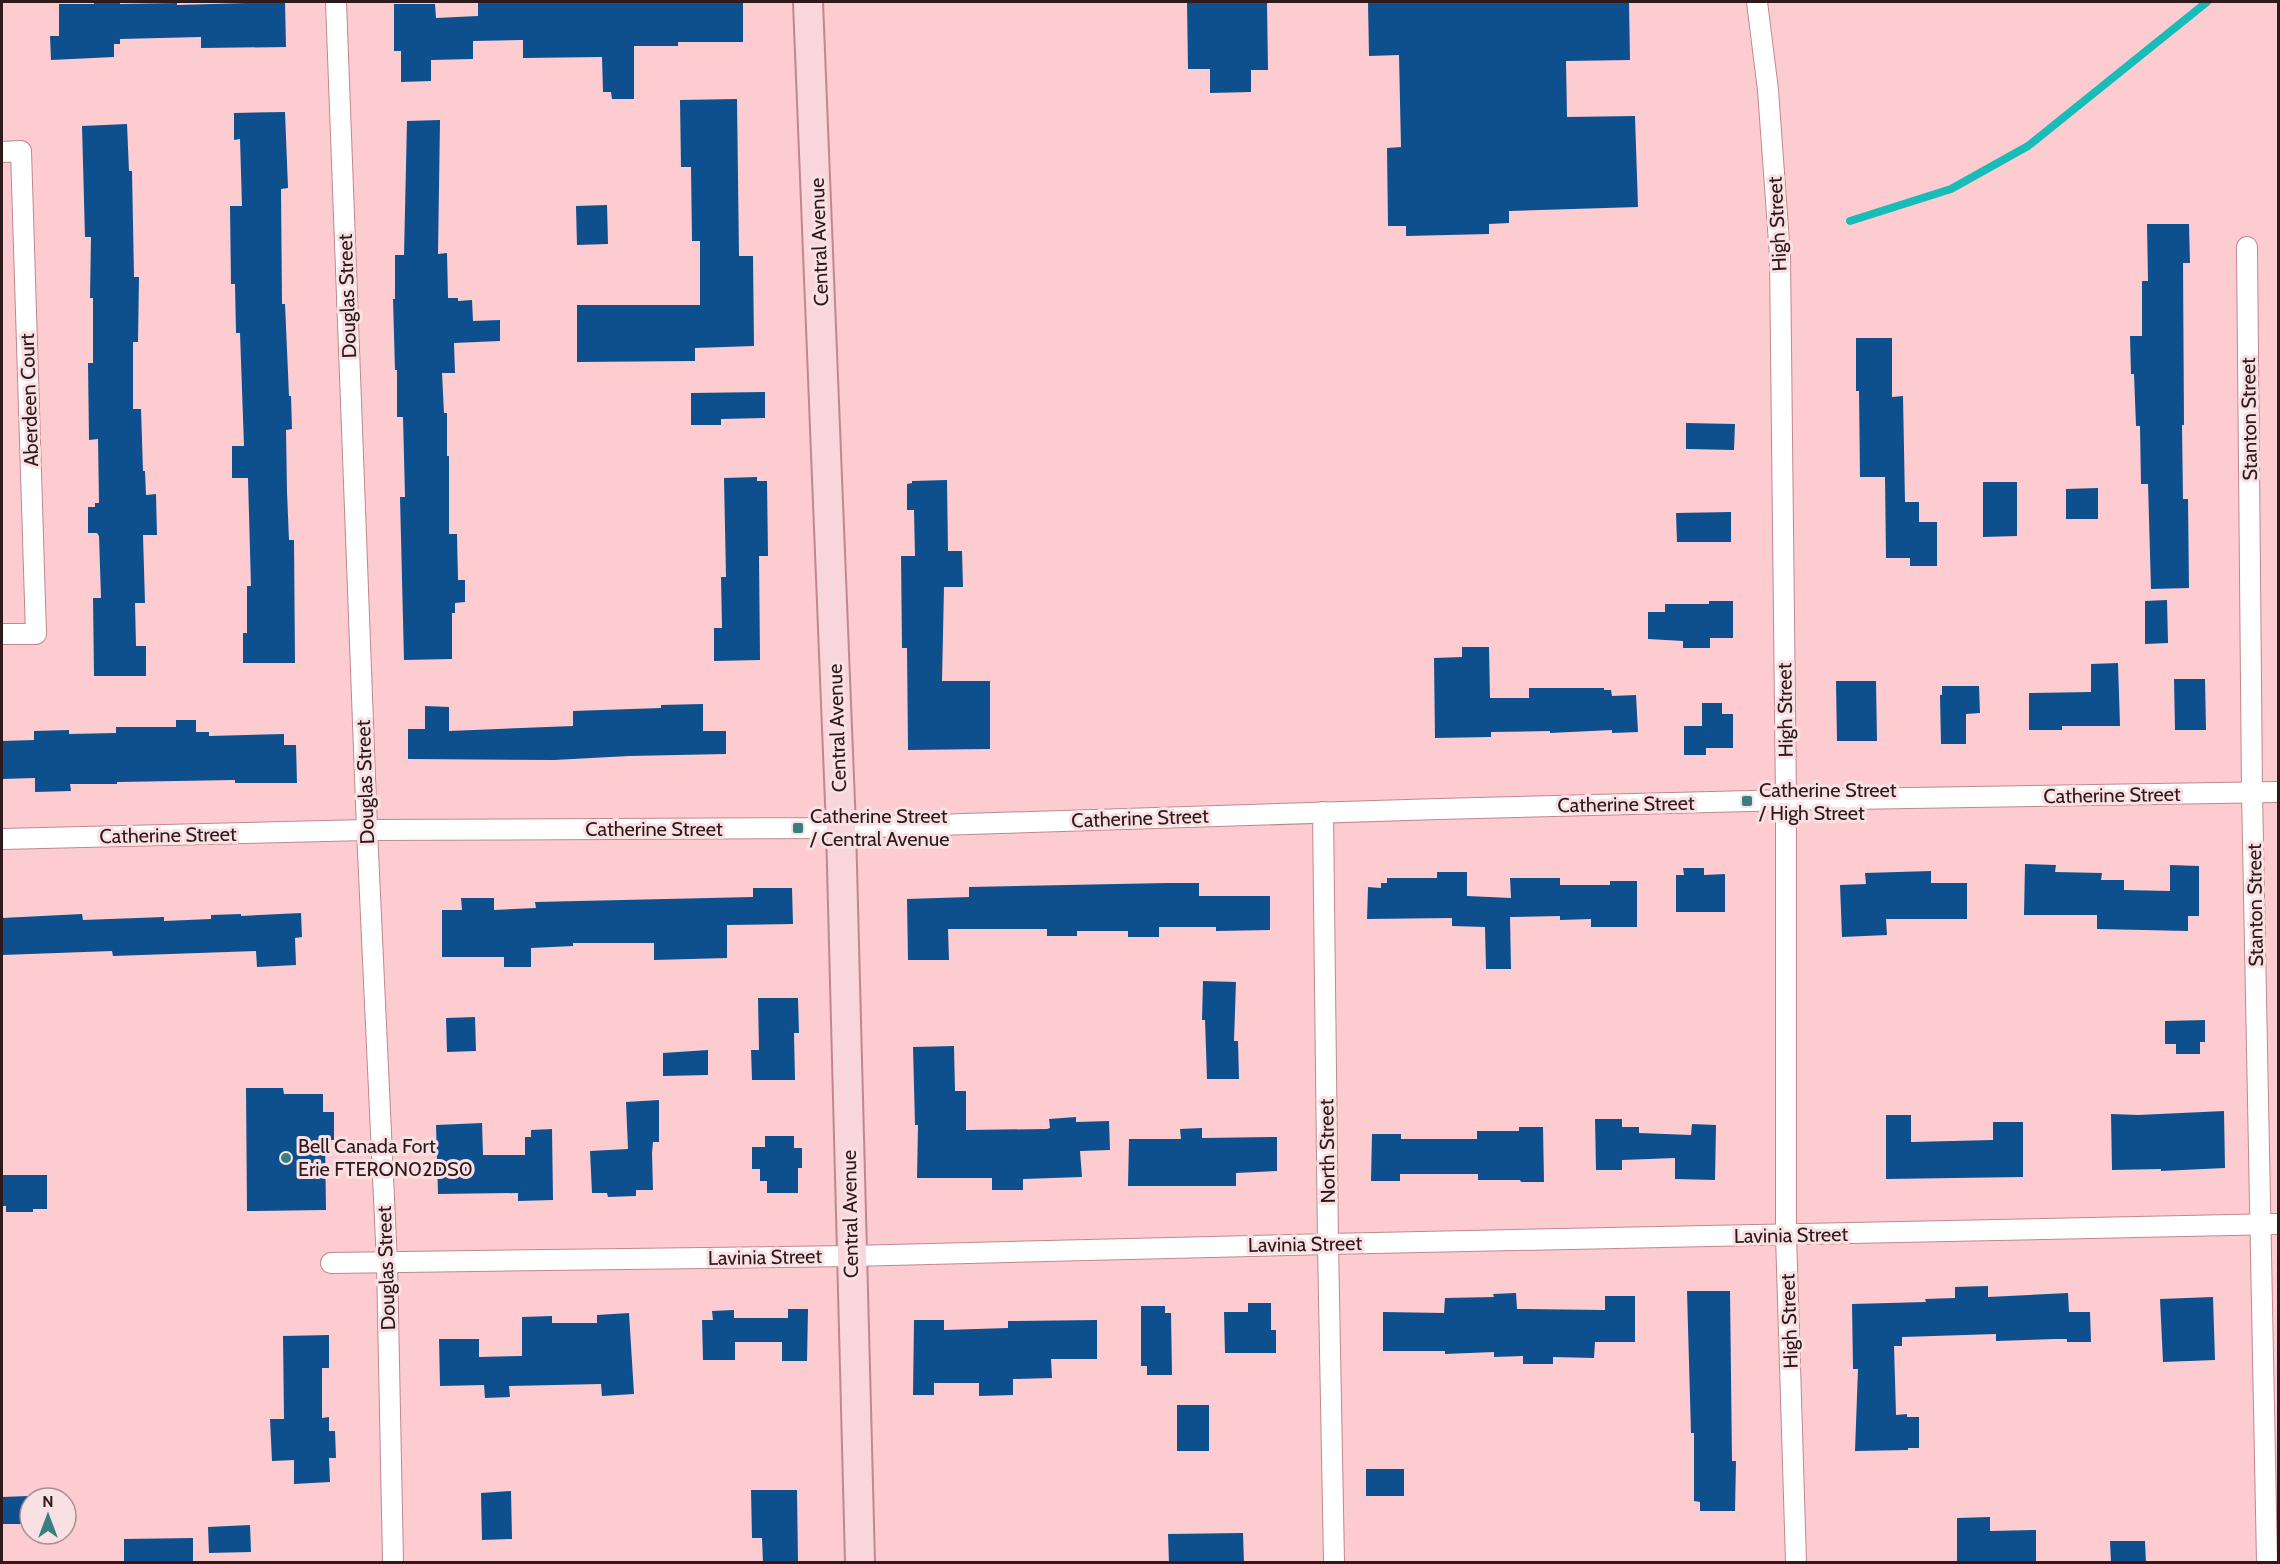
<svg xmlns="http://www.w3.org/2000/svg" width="2280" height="1564" font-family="Cabin,sans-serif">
	<rect width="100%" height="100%" fill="#fcccd0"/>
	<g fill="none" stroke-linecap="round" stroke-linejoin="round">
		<path stroke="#18bcb8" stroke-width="8" d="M1850 221 1951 189 2028 146 2207 2"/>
	</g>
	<g fill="#0e508e">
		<path d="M94 2H120V4L177 3V5L285 2 286 47 201 48V37L120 39V44H114V57L51 60 50 36H59V4H94Z"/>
		<path d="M478 2H743V42H678V46H634V99H612L611 92H603L602 57 523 58V40L473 41V59L431 60V81L401 82V51H394V4H435L436 18 478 16Z"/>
		<path d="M1187 2H1267L1268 70H1251V92L1210 93V69H1188Z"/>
		<path d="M1368 2H1629L1630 60 1566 61 1567 117 1635 116 1638 207 1509 211V223L1489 224V234L1406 236V226H1388L1387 148 1401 147 1399 55 1369 56Z"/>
		<path d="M737 99 739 256H753L754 346 695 348V361L577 362V305H700V241H692L691 167H681L680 100Z"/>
		<path d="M285 112 288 188 281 189 282 304H285L289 396H291L292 429 286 430 287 492 289 540H294L295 663H243V633H247V586H251L248 478H232V446H244L240 333H236L235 284H231L230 206H242L240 139 234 140V113Z"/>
		<path d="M440 120 438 254 447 253 448 298H458V301L472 300 473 321 500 320V341L454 343 455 373H442L444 413H447V456H449V534H457L458 580H465V602L455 603V613H452V659L404 660 400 497H405L403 417H397V370H395L393 299H395V255H404L407 121Z"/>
		<path d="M127 124 129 171H132L134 277H139L138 342H133V409H141L143 471H145L146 495 156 494 157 535H143L145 603H135L136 646H146V676H94L93 598H101L99 536 97 533H88V507H95V503H99L98 439 89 440 88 363H93V298H90L91 237H85L82 126Z"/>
		<path d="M607 205 608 244 577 245 576 206Z"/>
		<path d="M2147 224H2189L2190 263H2183L2184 425H2182L2183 499H2188L2189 588 2151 589 2148 484H2141L2140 426H2136L2134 374H2131L2130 336H2142V281H2148Z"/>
		<path d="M1856 338H1892V397L1903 396 1905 502H1919V522H1937V566H1910V558H1886L1885 477H1860L1859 391H1856Z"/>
		<path d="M765 392V418L721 419V425H691V393Z"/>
		<path d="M1686 423 1735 424 1734 450 1686 449Z"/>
		<path d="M757 477V481H767L768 556H759L760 660 714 661V628H722L721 577H726L724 478Z"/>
		<path d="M947 480 948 551H962L963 587H944L942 681H990V749L908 750 907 648H902L901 556H915L914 510H907V484L912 483V481Z"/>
		<path d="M1983 482H2017V536L1983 537Z"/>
		<path d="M2098 488V519H2066V489Z"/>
		<path d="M1731 512V542H1677L1676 513Z"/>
		<path d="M2167 600 2168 643 2145 644V601Z"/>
		<path d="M1709 601H1733V638H1710V648H1683V641L1648 639V612H1665V604H1709Z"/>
		<path d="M1462 647H1489L1490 698H1529V688H1604V690H1611L1612 696 1636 695 1638 732 1612 733V730L1550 733V731L1491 732V737L1435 738 1434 658 1462 657Z"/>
		<path d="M2118 663 2120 726H2062V730H2029V693L2091 692V664Z"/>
		<path d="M2174 679H2205L2206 730H2175Z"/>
		<path d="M1836 681H1876L1877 741H1837Z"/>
		<path d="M1942 686H1979L1980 713 1966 714V744H1941L1940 695H1942Z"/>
		<path d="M1702 703H1722V714H1733V748H1706V755H1684V726H1702Z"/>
		<path d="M703 704V731H726V754L629 756 554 760 408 759V729H425V706L449 707V731L573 726V711L661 708V705Z"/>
		<path d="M176 720H196V732H209V736L284 734V745H296L297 783H235V780L117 782V784H70L71 791 35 792V778L2 779V741L34 740V731L69 730V734L116 733V727H176Z"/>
		<path d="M2025 864 2056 865 2055 872 2102 873 2101 880H2124V890L2170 891V865L2199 866V916H2188V931L2097 929V915H2024Z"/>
		<path d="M1683 868H1704V875L1725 874V912H1676V875H1684Z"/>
		<path d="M1931 871V883H1967V919H1886L1887 935 1842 937 1840 885 1866 884 1865 873Z"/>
		<path d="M1437 872H1467V896L1511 898 1510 878H1560V885H1610V881H1637V927H1591V919L1560 920V916L1510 917 1511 969H1486L1485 927 1452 926V918L1367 919 1368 887 1381 888V883H1387V878H1437Z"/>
		<path d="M1168 883H1199V896H1270V930L1216 931V927H1159V937H1128V931H1077V936H1047V929H948L949 960H908L907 899 969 897V887Z"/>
		<path d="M753 888H792L793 924 727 925V958L654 960V943H573V946L531 948V967H504V957H442V910H462L461 898H494V910L536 908 535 902 753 897Z"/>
		<path d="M301 913 302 937 295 938 296 965 257 967 256 951 113 956 112 951 2 955V918L82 914 83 920 164 917V921L211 919V915L241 914V916Z"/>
		<path d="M1203 981 1236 982 1234 1041H1238L1239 1079H1207L1205 1020H1202Z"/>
		<path d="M758 998H798L799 1033H794L795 1080H752L751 1050H759Z"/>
		<path d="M475 1017 476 1051 447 1052 446 1018Z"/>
		<path d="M2205 1020V1042H2200V1054H2176V1044H2165V1021Z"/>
		<path d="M954 1046 955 1091H966V1130L1047 1129 1050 1128 1049 1119 1076 1117V1122L1109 1121 1110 1150 1080 1151 1082 1177 1023 1179V1190H992V1178H917L918 1125H915L913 1047Z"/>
		<path d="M708 1050V1075L663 1076V1053Z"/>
		<path d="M246 1088H283L284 1094H323V1112H334V1140H325L326 1210 247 1211Z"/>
		<path d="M659 1100V1142H653L652 1153 653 1190H636V1196L608 1197 607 1193H592L590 1151 628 1149 626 1102Z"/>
		<path d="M2224 1111 2225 1168 2161 1171V1169L2112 1170 2111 1114 2138 1115Z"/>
		<path d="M1886 1115H1911V1142L1993 1140V1122H2023V1177L1886 1179Z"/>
		<path d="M1595 1119H1622V1127H1639V1133L1691 1135 1692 1124 1716 1125 1715 1180 1675 1179V1158L1622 1160V1170H1596Z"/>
		<path d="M482 1123 483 1155H525V1137H531V1130L552 1129 553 1200 518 1201V1193L438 1194 436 1125Z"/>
		<path d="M1519 1127H1543L1544 1182H1521L1520 1180H1478V1174H1400V1181H1371L1372 1134H1401V1139H1477V1131H1519Z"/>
		<path d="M1202 1128V1138L1277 1137V1171L1236 1173V1186H1128L1129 1139H1181L1180 1129Z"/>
		<path d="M765 1136H794V1148H802V1168H798V1193H767V1181H760V1169H752V1147H765Z"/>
		<path d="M2 1175H47V1209H33V1212H6V1206H2Z"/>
		<path d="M1988 1286V1297L2068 1293 2069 1312H2090L2091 1342H2067V1339H2056L1996 1341V1334L1902 1337V1346H1894L1896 1415 1907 1414V1417H1919V1448H1908V1450L1855 1451 1858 1369H1853L1852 1304 1926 1302 1925 1299 1955 1298V1287Z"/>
		<path d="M1687 1291H1730L1732 1461H1736L1735 1511H1700V1502L1694 1501V1433H1691Z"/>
		<path d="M1516 1293 1517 1309 1605 1310V1296H1635V1342H1595L1594 1358 1553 1357V1364H1523V1356L1494 1357V1352L1445 1354V1351H1383V1312L1444 1313 1445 1298 1494 1297 1493 1294Z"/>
		<path d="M2213 1297 2215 1360 2163 1362 2160 1299Z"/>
		<path d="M1248 1303H1271V1330H1276V1353H1225L1224 1312H1248Z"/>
		<path d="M1141 1306H1165V1313H1171L1172 1375H1147V1366H1141Z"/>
		<path d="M788 1309H808L807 1361H782V1342H735V1360H703L702 1320H713L712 1311 734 1310V1318H788Z"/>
		<path d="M629 1313 634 1394 602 1396 601 1384 509 1386 510 1397 485 1398 484 1385 440 1386 439 1339H479V1357L522 1356V1317L552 1316V1323H597V1315Z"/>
		<path d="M914 1320H944V1330L1008 1328V1321L1097 1320V1359H1051L1052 1378 1013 1379V1395L979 1396V1383H934V1395H913Z"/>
		<path d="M329 1335V1368H322V1418L329 1417V1431H335L336 1458H329L330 1482 294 1484V1460L272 1461 270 1419H284L283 1336Z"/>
		<rect x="1177" y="1405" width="32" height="46"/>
		<rect x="1366" y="1469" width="38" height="27"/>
		<path d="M751 1490H797L798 1563H763L762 1538H752Z"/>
		<path d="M511 1491 512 1539 482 1540 481 1493Z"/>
		<path d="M29 1496V1524H2V1497Z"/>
		<path d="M1990 1517V1531L2036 1530V1563H1957V1518Z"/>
		<path d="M250 1525 251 1552 209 1553 208 1527Z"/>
		<path d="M1243 1533 1244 1563H1169L1168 1534Z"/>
		<path d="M193 1538V1563H124V1539Z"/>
		<path d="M2110 1541H2145L2146 1563H2111Z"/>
	</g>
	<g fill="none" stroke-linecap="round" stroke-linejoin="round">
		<defs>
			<g id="minor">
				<path d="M336 2 367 830 387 1263 393 1562"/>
				<path d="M1757 2 1768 90 1780 256 1786 800V1235L1796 1562"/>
				<path d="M2 152 21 151 36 634H2"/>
				<path d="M2247 247 2252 792 2267 1562"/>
				<path d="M1323 812 1328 1244 1334 1562"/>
				<path d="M2 839 367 830 841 828 1439 809 1786 800 2278 792"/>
				<path d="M331 1263 851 1256 1328 1244 2278 1224"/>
			</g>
			<path id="secondary" d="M808 2 841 828 860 1562"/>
		</defs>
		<use href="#minor" stroke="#c0888e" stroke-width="22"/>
		<use href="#secondary" stroke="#c0888e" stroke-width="32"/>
		<use href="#minor" stroke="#fff" stroke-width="20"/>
		<use href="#secondary" stroke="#f8d6db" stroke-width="28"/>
	</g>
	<g fill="#38807e" stroke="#f9e0e2" stroke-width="2">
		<rect x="1741" y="795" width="12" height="12" rx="3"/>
		<rect x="792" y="822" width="12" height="12" rx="3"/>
		<circle cx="286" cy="1158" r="6"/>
	</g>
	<g text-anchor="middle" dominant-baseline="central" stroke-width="6" stroke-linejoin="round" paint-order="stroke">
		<g font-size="20" fill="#2e191b" stroke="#f9e0e2">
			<text transform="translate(1777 224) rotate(-93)">High Street</text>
			<text transform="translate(819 242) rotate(-92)">Central Avenue</text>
			<text transform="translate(347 296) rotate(-92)">Douglas Street</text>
			<text transform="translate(29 400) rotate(-92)">Aberdeen Court</text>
			<text transform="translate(2249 419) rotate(-91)">Stanton Street</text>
			<text transform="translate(1785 710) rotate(-91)">High Street</text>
			<text transform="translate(837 728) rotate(-92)">Central Avenue</text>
			<text transform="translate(365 782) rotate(-92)">Douglas Street</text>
			<text transform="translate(2112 795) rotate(-1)">Catherine Street</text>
			<text transform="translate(1626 804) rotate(-1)">Catherine Street</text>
			<text transform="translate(1140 818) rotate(-2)">Catherine Street</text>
			<text x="654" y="829">Catherine Street</text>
			<text transform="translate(168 835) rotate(-1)">Catherine Street</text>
			<text transform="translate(2255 905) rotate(-91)">Stanton Street</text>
			<text transform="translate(1327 1151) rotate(-91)">North Street</text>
			<text transform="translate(850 1214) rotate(-91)">Central Avenue</text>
			<text transform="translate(1791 1235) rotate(-1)">Lavinia Street</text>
			<text transform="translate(1305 1244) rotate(-1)">Lavinia Street</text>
			<text transform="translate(765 1257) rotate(-1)">Lavinia Street</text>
			<text transform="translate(386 1268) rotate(-92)">Douglas Street</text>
			<text transform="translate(1789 1321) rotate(-92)">High Street</text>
		</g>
		<g font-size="20" fill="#2e191b" stroke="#f9e0e2" text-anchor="start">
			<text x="1759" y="790">Catherine Street<tspan x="1759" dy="23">/ High Street</tspan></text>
			<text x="810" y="816">Catherine Street<tspan x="810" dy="23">/ Central Avenue</tspan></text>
			<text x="298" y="1146">Bell Canada Fort<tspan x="298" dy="23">Erie FTERON02DS0</tspan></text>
		</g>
	</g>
	<rect width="2280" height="1564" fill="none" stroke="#2e191b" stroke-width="6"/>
	<g transform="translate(48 1516)"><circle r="28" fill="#f9e0e2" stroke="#a89092" stroke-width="1.5"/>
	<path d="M0-4.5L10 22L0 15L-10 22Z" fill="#38807e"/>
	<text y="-9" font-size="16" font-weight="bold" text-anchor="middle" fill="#2e191b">N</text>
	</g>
</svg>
